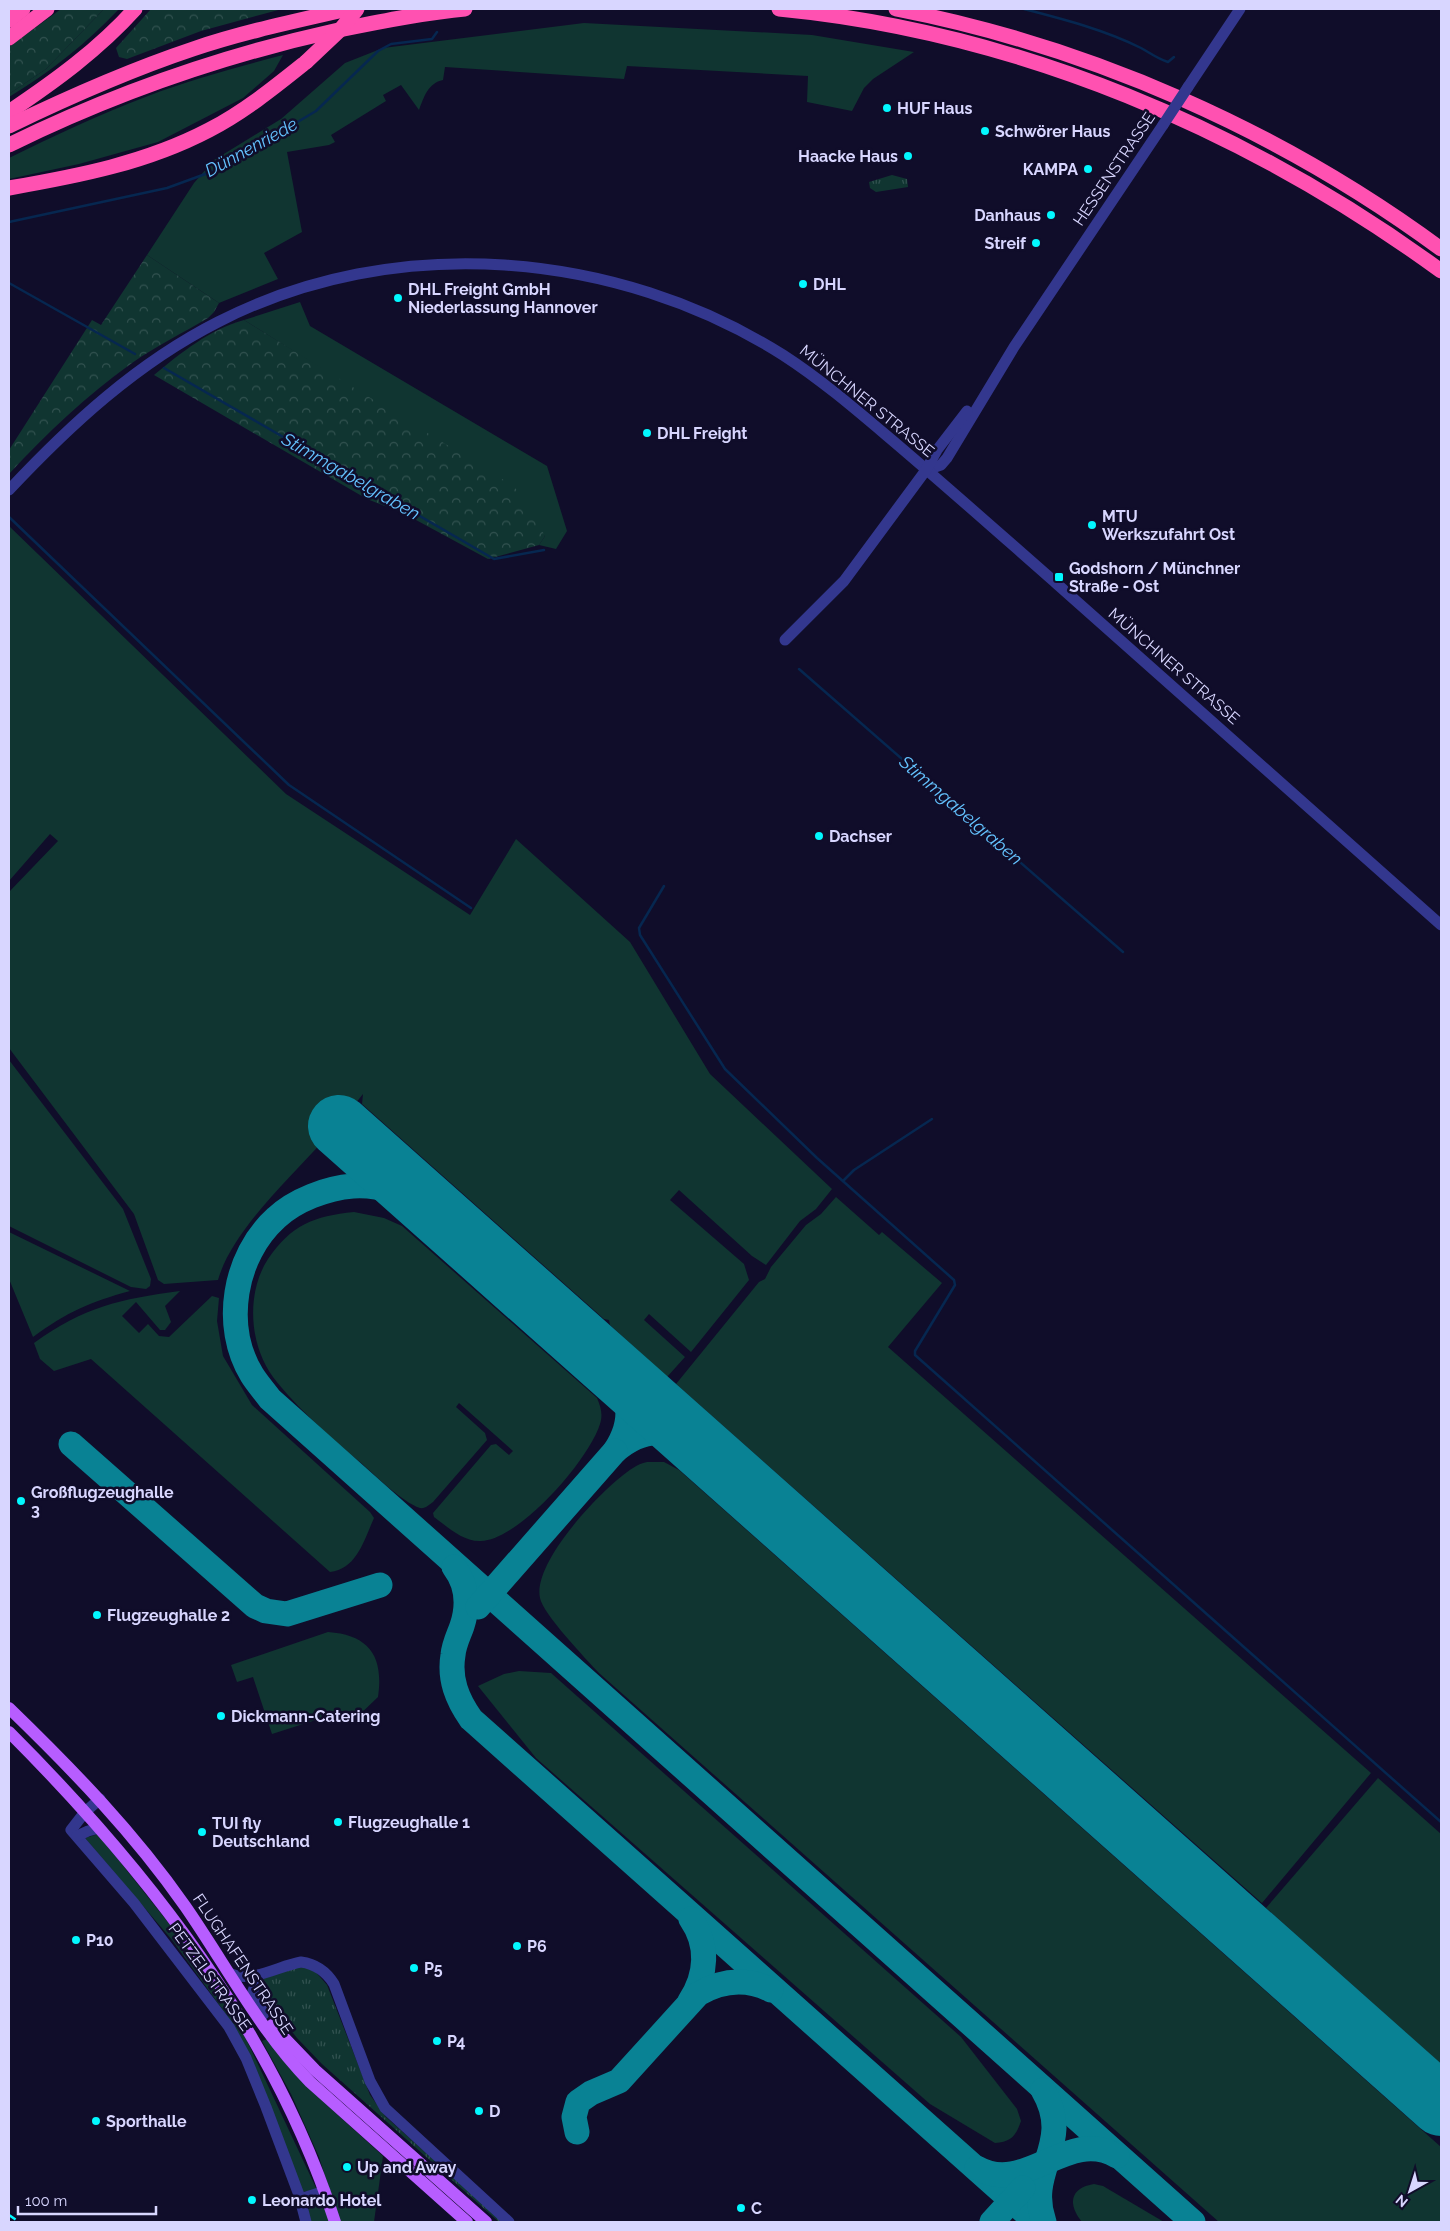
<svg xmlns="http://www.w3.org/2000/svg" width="1450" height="2231" font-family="Raleway,sans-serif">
	<defs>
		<pattern id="forest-crowns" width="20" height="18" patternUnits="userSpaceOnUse" patternTransform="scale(1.25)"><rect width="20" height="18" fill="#103531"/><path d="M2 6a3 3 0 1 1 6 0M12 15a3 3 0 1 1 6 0" fill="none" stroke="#325250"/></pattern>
		<pattern id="park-tufts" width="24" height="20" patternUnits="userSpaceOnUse" patternTransform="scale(1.25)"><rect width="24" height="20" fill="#103531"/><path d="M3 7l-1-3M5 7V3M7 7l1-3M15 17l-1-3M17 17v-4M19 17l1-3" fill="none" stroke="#325250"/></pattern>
	</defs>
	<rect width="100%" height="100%" fill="#100d2a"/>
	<g fill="#103531">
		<path d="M104 9H119C86 44 50 72 9 97V94L46 69Z"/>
		<path d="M584 23 812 35 914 52 873 79 864 88 852 111 807 102 808 76 627 66 624 79 445 67 443 80C428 83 424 97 419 110L401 85 383 95 386 101 331 135 335 142 329 145 287 152 302 232 264 253 278 279 219 303 147 255 194 183 214 160 281 119 345 63 383 48Z"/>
		<path d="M283 55 274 71 243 98 158 142 79 164 9 179V158C54 136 100 114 148 96 192 79 238 67 283 55Z"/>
		<path d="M300 302 310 326 547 466 567 531 556 549 539 545 545 536 400 418 244 320Z"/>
		<path d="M9 526 286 794 470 915 516 839 630 942 710 1074 832 1189 816 1209 800 1221 766 1265 752 1256 679 1190 670 1200 744 1264 749 1280 691 1352 649 1314 644 1320 685 1357 667 1377 610 1325 609 1320 604 1319 362 1104 363 1094 351 1109 342 1101 314 1133 323 1141C289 1179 232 1231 218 1280L164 1284 158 1280 134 1214 9 1048V892L58 841 50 834 9 881Z"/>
		<path d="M9 1060 123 1209 151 1279 150 1286 146 1289 131 1287 9 1226Z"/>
		<path d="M836 1197 879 1235 882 1232 942 1283 888 1347 1371 1773 1262 1903 676 1384 759 1282 765 1279 771 1267 806 1225 821 1214Z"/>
		<path d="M354 1212 384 1218 402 1226 597 1398C601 1407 603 1415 600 1424 589 1460 519 1540 481 1541 463 1542 448 1527 434 1517L433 1513 491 1445 496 1444 509 1455 513 1451 459 1403 456 1407 485 1433 487 1440 433 1502C429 1505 425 1509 420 1508 402 1502 375 1475 360 1462 331 1438 296 1407 273 1377 249 1344 246 1293 268 1259 291 1225 314 1216 354 1212Z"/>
		<path d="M9 1232 130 1291C90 1302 67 1312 33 1337L9 1279Z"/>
		<path d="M180 1291 165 1306 171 1322 165 1330H160L136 1302 122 1316 139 1333 148 1324 159 1336 169 1337 212 1296 219 1298 217 1321 223 1356 252 1405 370 1512 374 1518C364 1540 357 1569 330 1572L91 1359 54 1371 40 1359 34 1343C84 1307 120 1299 180 1291Z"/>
		<path d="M647 1462H664L679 1470 1441 2147V2222H1219L599 1673C586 1659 543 1614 540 1598 532 1562 604 1486 633 1468 637 1465 642 1463 647 1462Z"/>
		<path d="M328 1632C369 1635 384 1656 378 1697L354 1720 348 1722 344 1711 272 1734 253 1677 237 1682 231 1665Z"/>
		<path d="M519 1671 551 1673 961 2037 1017 2109 1021 2121C1016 2136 1011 2142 995 2143L930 2104 536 1758 478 1686 504 1674Z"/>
		<path d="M1378 1778 1441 1834V2064L1266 1908Z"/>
		<path d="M98 1834 178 1935 233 2011 317 2190 302 2192 228 2017 172 1940 85 1838Z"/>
		<path d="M267 2039 307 2087 383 2156 374 2222H340L319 2157 291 2094 262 2041Z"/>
		<path d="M1094 2184 1103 2186 1164 2222H1082C1068 2205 1069 2188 1094 2184Z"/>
		<path d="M314 2202H321L324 2204 330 2222H311L308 2210Z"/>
	</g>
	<g fill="url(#forest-crowns)">
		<path d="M61 9H104L46 69 9 94V47Z"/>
		<path d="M151 9H282L201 31 127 59 119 57 116 48Z"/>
		<path d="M147 255 219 303 214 312 208 318C183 333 156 346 132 363 86 396 47 433 9 474V450L92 320 101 325Z"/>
		<path d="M244 320 512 485 522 495 545 536 539 545 488 559 405 514 367 499 154 375C182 352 209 330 244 320Z"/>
	</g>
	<g fill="url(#park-tufts)">
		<path d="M892 175 907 179 908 187 876 192 870 188 869 182Z"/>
		<path d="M304 1967 314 1970 327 1985 370 2095 386 2117 503 2222H499L322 2064 297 2038 258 1988V1983C270 1973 289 1968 304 1967Z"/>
	</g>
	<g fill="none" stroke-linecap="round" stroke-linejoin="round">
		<g stroke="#062750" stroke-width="2.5">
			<path d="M1024 9C1063 19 1105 30 1141 48 1150 53 1158 59 1168 62L1174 57"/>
			<path d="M9 222 167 188 219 169 316 111 378 51 391 44 432 39 437 32"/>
			<path d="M9 283 135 354"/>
			<path d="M164 368 494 559 544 550"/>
			<path d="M9 517 289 785 471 908"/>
			<path d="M799 669 1123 952"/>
			<path d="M664 886 639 928 640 935 725 1069 817 1158 954 1280 955 1285 915 1351V1355L1441 1822"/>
			<path d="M843 1181 854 1170 932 1119"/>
		</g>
		<g stroke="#098294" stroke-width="25">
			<path d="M432 1209C407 1195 381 1184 353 1186 327 1188 295 1200 276 1218 234 1256 222 1326 252 1375 257 1383 264 1391 270 1399L1193 2222"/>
			<path d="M607 1365C630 1394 636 1419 615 1451 649 1422 675 1431 708 1454"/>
			<path d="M71 1444 255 1606 266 1611 287 1614 380 1585"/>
			<path d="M454 1567C467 1584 469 1605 462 1626 459 1635 454 1644 453 1655 449 1679 457 1699 471 1719L1036 2222"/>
			<path d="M478 1607 615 1451"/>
			<path d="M690 2001C707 1975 709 1945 691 1919"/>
			<path d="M1043 2090C1075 2145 1025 2169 1044 2222"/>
			<path d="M577 2132 574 2117 578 2102 591 2093 619 2081 698 1994C722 1980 747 1978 771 1990"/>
			<path d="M977 2168C1025 2196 1068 2127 1117 2156"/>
			<path d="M992 2222 1023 2188"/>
		</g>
		<path stroke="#098294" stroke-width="62" d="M339 1126 1441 2105"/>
		<g stroke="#33378e" stroke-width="11">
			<path d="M1188 87 1240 9"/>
			<path d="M926 470 941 465 947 458 1014 347 1163 125"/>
			<path d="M9 490C70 425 137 363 218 322 395 231 617 250 783 355 820 379 853 407 886 435 944 484 1000 534 1057 584 1185 697 1313 811 1441 925"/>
			<path d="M785 640 844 581 926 470 937 450 967 411"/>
			<path d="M100 1799 85 1812 71 1830 134 1903 229 2027 246 2058 266 2107 299 2195 306 2222"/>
			<path d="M77 1836 88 1831 99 1828"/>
			<path d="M229 1973C251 1984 278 1966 301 1962 316 1964 326 1971 334 1984L370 2081 385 2108 509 2222"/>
			<path d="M259 1975 253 1991 264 2014"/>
			<path d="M300 2199 325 2191"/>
		</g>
		<g stroke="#b75dff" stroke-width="12">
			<path d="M9 1708C73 1770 134 1833 185 1906 226 1965 260 2031 310 2082L467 2222"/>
			<path d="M9 1732C148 1871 274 2032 335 2222"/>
			<path d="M272 2025 315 2070 486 2222"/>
		</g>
		<g stroke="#ff51b1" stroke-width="15">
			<path d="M779 9C1018 32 1248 130 1441 271"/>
			<path d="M896 9C1091 47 1281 131 1441 249"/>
			<path d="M9 20 23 9"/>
			<path d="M9 38 47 9"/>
			<path d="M9 112C55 81 98 50 135 9"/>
			<path d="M9 126C69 97 130 70 193 49 243 32 296 21 348 9"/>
			<path d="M9 145C113 94 221 56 334 31 377 22 421 13 465 9"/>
			<path d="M9 188C78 176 146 163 209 130 244 112 276 86 306 62"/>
		</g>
		<path stroke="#02f8ff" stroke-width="2.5" stroke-dasharray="8 6" stroke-linecap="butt" d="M9 2215 19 2222"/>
		<path stroke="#33378e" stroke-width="11" d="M1163 125 1188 87"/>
		<path stroke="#ff51b1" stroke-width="15" d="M306 62 341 29 357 9"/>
	</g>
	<g fill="#02f8ff" stroke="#100d2a" stroke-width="2">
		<circle cx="887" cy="108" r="5"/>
		<circle cx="985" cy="131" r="5"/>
		<circle cx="908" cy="156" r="5"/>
		<circle cx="1088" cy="169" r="5"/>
		<circle cx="1051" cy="215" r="5"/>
		<circle cx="1036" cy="243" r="5"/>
		<circle cx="803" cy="284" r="5"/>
		<circle cx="398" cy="298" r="5"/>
		<circle cx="647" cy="433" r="5"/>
		<circle cx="1092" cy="525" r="5"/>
		<rect x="1054" y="572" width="10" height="10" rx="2.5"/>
		<circle cx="819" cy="836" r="5"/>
		<circle cx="21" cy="1501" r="5"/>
		<circle cx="97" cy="1615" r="5"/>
		<circle cx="221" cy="1716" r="5"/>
		<circle cx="338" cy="1822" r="5"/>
		<circle cx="202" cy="1832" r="5"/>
		<circle cx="76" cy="1940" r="5"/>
		<circle cx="517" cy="1946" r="5"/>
		<circle cx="414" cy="1968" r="5"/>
		<circle cx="437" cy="2041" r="5"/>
		<circle cx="479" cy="2111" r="5"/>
		<circle cx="96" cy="2121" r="5"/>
		<circle cx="347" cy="2167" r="5"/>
		<circle cx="252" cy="2200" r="5"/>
		<circle cx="741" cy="2208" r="5"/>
	</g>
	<g text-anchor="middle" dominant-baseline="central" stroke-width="5" stroke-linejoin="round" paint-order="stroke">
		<g font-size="16" font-weight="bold" fill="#d8d6ff" stroke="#100d2a" text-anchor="start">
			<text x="897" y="108">HUF Haus</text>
			<text x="995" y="131">Schwörer Haus</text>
			<text x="898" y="156" text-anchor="end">Haacke Haus</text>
			<text x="1078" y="169" text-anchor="end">KAMPA</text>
			<text x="1041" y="215" text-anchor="end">Danhaus</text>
			<text x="1026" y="243" text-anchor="end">Streif</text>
			<text x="813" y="284">DHL</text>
			<text x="408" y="289">DHL Freight GmbH<tspan x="408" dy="18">Niederlassung Hannover</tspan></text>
			<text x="657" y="433">DHL Freight</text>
			<text x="1102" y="516">MTU<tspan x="1102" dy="18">Werkszufahrt Ost</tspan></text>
			<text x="1069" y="568">Godshorn / Münchner<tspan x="1069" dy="18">Straße - Ost</tspan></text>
			<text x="829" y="836">Dachser</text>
			<text x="31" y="1492">Großflugzeughalle<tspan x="31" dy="18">3</tspan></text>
			<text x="107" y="1615">Flugzeughalle 2</text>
			<text x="231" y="1716">Dickmann-Catering</text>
			<text x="348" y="1822">Flugzeughalle 1</text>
			<text x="212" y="1823">TUI fly<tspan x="212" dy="18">Deutschland</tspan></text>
			<text x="86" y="1940">P10</text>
			<text x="527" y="1946">P6</text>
			<text x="424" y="1968">P5</text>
			<text x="447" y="2041">P4</text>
			<text x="489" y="2111">D</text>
			<text x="106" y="2121">Sporthalle</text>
			<text x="357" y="2167">Up and Away</text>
			<text x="262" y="2200">Leonardo Hotel</text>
			<text x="751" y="2208">C</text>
		</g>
		<g font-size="16" fill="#d8d6ff" stroke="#100d2a">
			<text transform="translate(1114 169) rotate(-56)">HESSENSTRASSE</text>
			<text transform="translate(867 401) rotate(39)">MÜNCHNER STRASSE</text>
			<text transform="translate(1174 666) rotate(41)">MÜNCHNER STRASSE</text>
			<text transform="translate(243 1964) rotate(56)">FLUGHAFENSTRASSE</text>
			<text transform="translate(210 1977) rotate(54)">PETZELSTRASSE</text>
		</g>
		<g font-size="18" font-style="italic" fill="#64c3ff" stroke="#100d2a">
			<text transform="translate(251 147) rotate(-29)">Dünnenriede</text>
			<text transform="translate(351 476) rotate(30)">Stimmgabelgraben</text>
			<text transform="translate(961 810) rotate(41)">Stimmgabelgraben</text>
		</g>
	</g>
	<rect width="1450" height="2231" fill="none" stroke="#d8d6ff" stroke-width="20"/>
	<g transform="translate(1410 2191) rotate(219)" stroke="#100d2a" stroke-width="4" paint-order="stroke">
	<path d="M0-4L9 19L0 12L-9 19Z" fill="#d8d6ff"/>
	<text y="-8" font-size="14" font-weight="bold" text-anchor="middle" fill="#d8d6ff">N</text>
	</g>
	<path d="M18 2206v8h138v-8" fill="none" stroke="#d8d6ff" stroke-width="2.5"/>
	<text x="25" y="2206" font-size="15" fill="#d8d6ff" stroke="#100d2a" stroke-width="4" paint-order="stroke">100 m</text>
</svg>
